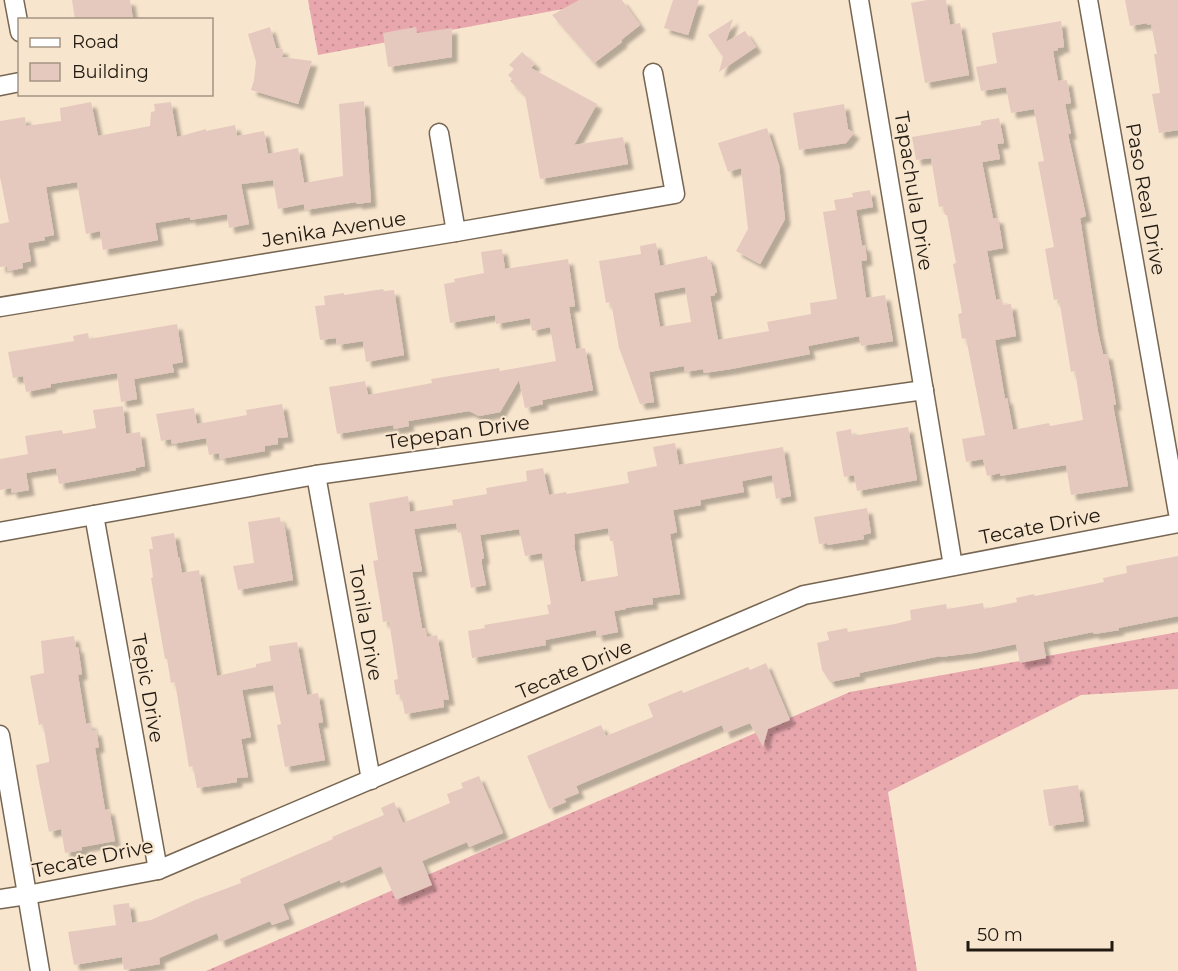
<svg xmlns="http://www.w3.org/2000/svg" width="1178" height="971" font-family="Montserrat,sans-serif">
	<defs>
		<pattern id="grass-dots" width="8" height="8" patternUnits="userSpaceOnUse" patternTransform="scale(1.5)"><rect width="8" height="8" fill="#e8a7ad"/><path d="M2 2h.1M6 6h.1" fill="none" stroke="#c78f94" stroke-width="1.8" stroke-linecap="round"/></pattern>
		<filter id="shadow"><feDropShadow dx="5.5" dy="5.5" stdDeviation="1.5" flood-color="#0004"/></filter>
	</defs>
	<rect width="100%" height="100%" fill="#f8e5ce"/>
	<g fill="url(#grass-dots)">
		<path d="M308 0H611L318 55Z"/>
		<path d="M1178 632V689L1081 695 888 792 917 971H206L850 692Z"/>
	</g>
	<g fill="#e6c9be" fill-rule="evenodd" filter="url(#shadow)">
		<path d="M72 0H130L133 20H75Z"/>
		<path d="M579 0H622L640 25 621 40 622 42 594 63 552 15Z"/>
		<path d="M673 0H699L688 35 664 28Z"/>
		<path d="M927 0H946L950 25 960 23 969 75 925 83 911 3Z"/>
		<path d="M1125 0H1178V130L1159 133 1152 94 1160 93 1154 54H1157L1151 24 1147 25V23L1130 26Z"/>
		<path d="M733 19 726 42 745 31 756 47 719 72 723 57 708 35Z"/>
		<path d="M1061 21 1064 47 1058 48V50L1053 51 1058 81 1067 80 1071 103 1065 104 1071 134H1068L1086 216 1080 218 1098 332 1103 354H1107L1112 381 1116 405H1113L1128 486 1071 495 1066 465 1000 476V473L987 476 983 459 966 462 962 439 985 435 966 338 962 339 958 314 962 313 953 264 956 263 947 215H945L943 206 939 207 931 158 916 160 912 137 981 125V121L999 118 1004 143 997 144 1000 159 982 162 993 218H998L1003 248 987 251 996 300 1002 299 1003 305 1011 304 1016 336 995 340 1005 399 1007 398 1013 430 1049 423 1050 426 1083 420 1075 371 1071 372 1059 299 1054 300 1045 249 1054 247 1038 162 1044 161 1034 109 1011 113 1006 87 981 91 976 67 997 63 992 33Z"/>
		<path d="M270 27 276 48 283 49 282 57 312 61 298 104 251 90 254 80 256 62 248 34Z"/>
		<path d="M416 27 417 33 452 28V57L388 67 383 33Z"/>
		<path d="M522 52 535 64 531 68 597 104 574 145 623 137 628 164 540 179 525 95 510 81 512 79 508 75 514 69 509 65Z"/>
		<path d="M364 101 371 202 357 204 356 202 305 210 304 204 278 209 273 180 241 184 249 224 229 228 227 214 190 220V217L155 223 158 240 103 250 100 231 86 234 77 182 46 187 54 235 44 237 45 240 28 243 31 261 22 263 23 268 8 271 7 266 0 267V224L9 222 0 177V121L25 117 26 126 61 121 60 108 91 102 98 136 150 126 151 112 155 111 154 104 171 102 177 137 206 129V131L235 125 237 136 264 131 268 154 298 148 304 183 343 176 339 104Z"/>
		<path d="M844 104 848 129 854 133 846 143 799 150 793 113Z"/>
		<path d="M767 128 779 165 785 219 760 264 736 251 748 229 741 168 728 172 718 143Z"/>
		<path d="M870 190 873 207 856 210 862 246 865 245 867 260 861 261 866 298 885 295 893 341 861 346 859 336 808 346 810 354 731 369 704 373 703 369 685 372 684 366 649 372 654 402 640 404 619 348 611 302 606 303 599 261 641 254 640 246 656 243 660 266 707 256 708 260 710 259 717 293H715V295L710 296 718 340 769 331 767 322 811 314 810 303 837 299 823 212 836 210 834 200 853 197 852 193ZM685 287 691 322 660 327 654 293Z"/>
		<path d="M502 249 505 269 568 259 575 306 569 307 576 349 585 348 593 390 542 400 543 404 525 408 519 380 500 412 479 416 469 411 408 421 409 426 394 429 393 425 337 434 329 387 365 381 368 395 432 383 431 379 499 368 500 371 556 361 550 327 532 331 530 318 496 324 495 315 450 323 444 284 455 282 454 279 484 273 481 252Z"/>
		<path d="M383 289 384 291 394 290 404 355 366 362 363 341 337 345 336 338 320 340 315 306 325 305 324 296 344 293V295Z"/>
		<path d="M177 324 183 362 172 364 174 372 134 379 137 399 121 402 117 373 51 384V387L26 392 23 376 13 378 8 352 74 341 73 336 88 333 89 339Z"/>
		<path d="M282 404 288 437 278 438V444L265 446V451L220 459 219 453 209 455 206 438 172 444 171 439 161 441 156 414 194 408 197 424 247 415 246 410Z"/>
		<path d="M123 406 126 434 140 432 145 466 135 468 136 470 59 484 56 468 26 473 29 490 12 493 11 488 0 490V459L28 454 25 436 62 430 63 434 96 428 93 410Z"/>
		<path d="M908 427 917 480 857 491 854 475 844 477 836 432 851 429 852 436Z"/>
		<path d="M675 443 679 465 783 447 791 496 776 499 772 475 742 481 744 492 700 500 701 505 673 510 677 532 670 534 680 594 652 598 653 604 625 608 626 609 614 611 618 632 597 636 596 630 545 640 546 645 472 658 468 631 485 628 484 625 549 614 547 605 551 604 542 553 525 556 519 529 480 535 484 558 482 559V565L486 585 471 588 461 532 458 533 456 523 414 529 422 571 412 572 422 628H425L427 637 437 635 449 700H443L444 707 405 714 401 694 396 695 394 680 398 679 389 621 383 622 381 607 373 561 378 560 369 503 408 496 410 512 453 505 452 500 487 494 486 488 527 481 526 471 543 468 549 495 566 492 567 494 629 483 627 472 657 466 653 447ZM608 528 610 541H613L618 576 581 582 574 545H575L574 534Z"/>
		<path d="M867 508 871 533 863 535 864 539 827 545V543L819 544 814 517Z"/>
		<path d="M280 517 281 524 284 523 293 580 238 590 233 566 254 563 248 522Z"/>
		<path d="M174 533 178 557H179L182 573 199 570 217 676 256 667V664L271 661 269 646 297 642 307 695 318 693 323 722 318 723 325 760 285 767 277 725 281 724 273 685 242 690 251 737 241 739 248 777 237 778V782L197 788 193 766 189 767 175 682 171 683 167 659H165L151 578 153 577 149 549H153L151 537Z"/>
		<path d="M1178 556V616L1118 628 1119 630 1094 634 1093 632 1043 642 1046 658 1020 663 1016 644 973 653 940 657V656L859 673 860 676 830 682 822 670 817 643 829 640 827 632 847 628 848 632 895 624 911 620 910 610 946 604 947 609 983 603 984 609 1017 602 1016 598 1034 594 1035 596 1104 582 1103 578 1127 573 1126 566Z"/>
		<path d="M74 636 76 648 78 647 82 674 78 675 86 724 91 723 92 731 96 730 99 747 95 748 105 810 109 809 115 841 82 847V850L65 853 61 829 49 832 40 787 36 765 49 762V758L43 724 39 725 30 676 44 673 41 641Z"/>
		<path d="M766 663 790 720 768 729 763 747 750 723 725 733 722 725 576 786 579 793 564 799 566 802 549 809 527 756 601 725 606 736 653 717 648 704 682 690 683 693 748 667 750 670Z"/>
		<path d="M479 776 503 833 469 847 467 842 422 861 432 885 396 900 381 866 341 883 340 880 283 904 289 919 272 925 270 921 220 942 217 933 159 958 160 964 124 970 122 957 74 965 68 932 116 925 113 905 129 903 132 923 151 920 195 900 241 883 240 879 333 839 332 837 384 815 381 808 394 802 403 823 450 803 447 794 463 788 461 783Z"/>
		<path d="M1078 785 1084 821 1049 826 1043 790Z"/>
	</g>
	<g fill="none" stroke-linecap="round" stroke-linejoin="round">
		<defs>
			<g id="street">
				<path d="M14 0 20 32"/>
				<path d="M859 0 953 566"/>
				<path d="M1088 0 1178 513"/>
				<path d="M0 86 20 82"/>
				<path d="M439 133 456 232"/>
				<path d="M0 307 456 232 675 194 653 73"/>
				<path d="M316 475 371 780"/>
				<path d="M94 515 158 870"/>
				<path d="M0 532 316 475 924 390"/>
				<path d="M0 735 40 971"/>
				<path d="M0 899 27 895 158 870 804 595 1178 523"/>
			</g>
		</defs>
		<use href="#street" stroke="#776652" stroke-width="21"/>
		<use href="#street" stroke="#fff" stroke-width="18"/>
	</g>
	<g text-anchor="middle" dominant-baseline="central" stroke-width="4.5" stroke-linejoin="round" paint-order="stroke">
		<g font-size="20" fill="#201a11" stroke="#f8e5ce">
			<text transform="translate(914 191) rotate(81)">Tapachula Drive</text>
			<text transform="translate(1146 199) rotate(80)">Paso Real Drive</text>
			<text transform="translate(334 229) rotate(-9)">Jenika Avenue</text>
			<text transform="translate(458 432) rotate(-8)">Tepepan Drive</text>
			<text transform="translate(1040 526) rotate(-11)">Tecate Drive</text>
			<text transform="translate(366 623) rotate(80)">Tonila Drive</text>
			<text transform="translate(574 669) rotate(-23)">Tecate Drive</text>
			<text transform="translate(148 688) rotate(80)">Tepic Drive</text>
			<text transform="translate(93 858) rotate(-12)">Tecate Drive</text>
		</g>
	</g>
	<rect x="18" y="18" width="195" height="78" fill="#f8e5ce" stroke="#a29482" stroke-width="1.5"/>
	<rect x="30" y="38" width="30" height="9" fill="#ffffff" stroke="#a29482" stroke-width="1.5"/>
	<text x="72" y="48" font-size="18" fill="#201a11">Road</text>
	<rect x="30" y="63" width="30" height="18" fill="#e6c9be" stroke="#a29482" stroke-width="1.5"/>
	<text x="72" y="78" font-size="18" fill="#201a11">Building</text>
	<path d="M968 941v9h144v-9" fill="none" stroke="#201a11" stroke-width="3"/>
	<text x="977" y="941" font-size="18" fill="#201a11" stroke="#f8e5ce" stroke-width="4.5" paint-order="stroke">50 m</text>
</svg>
